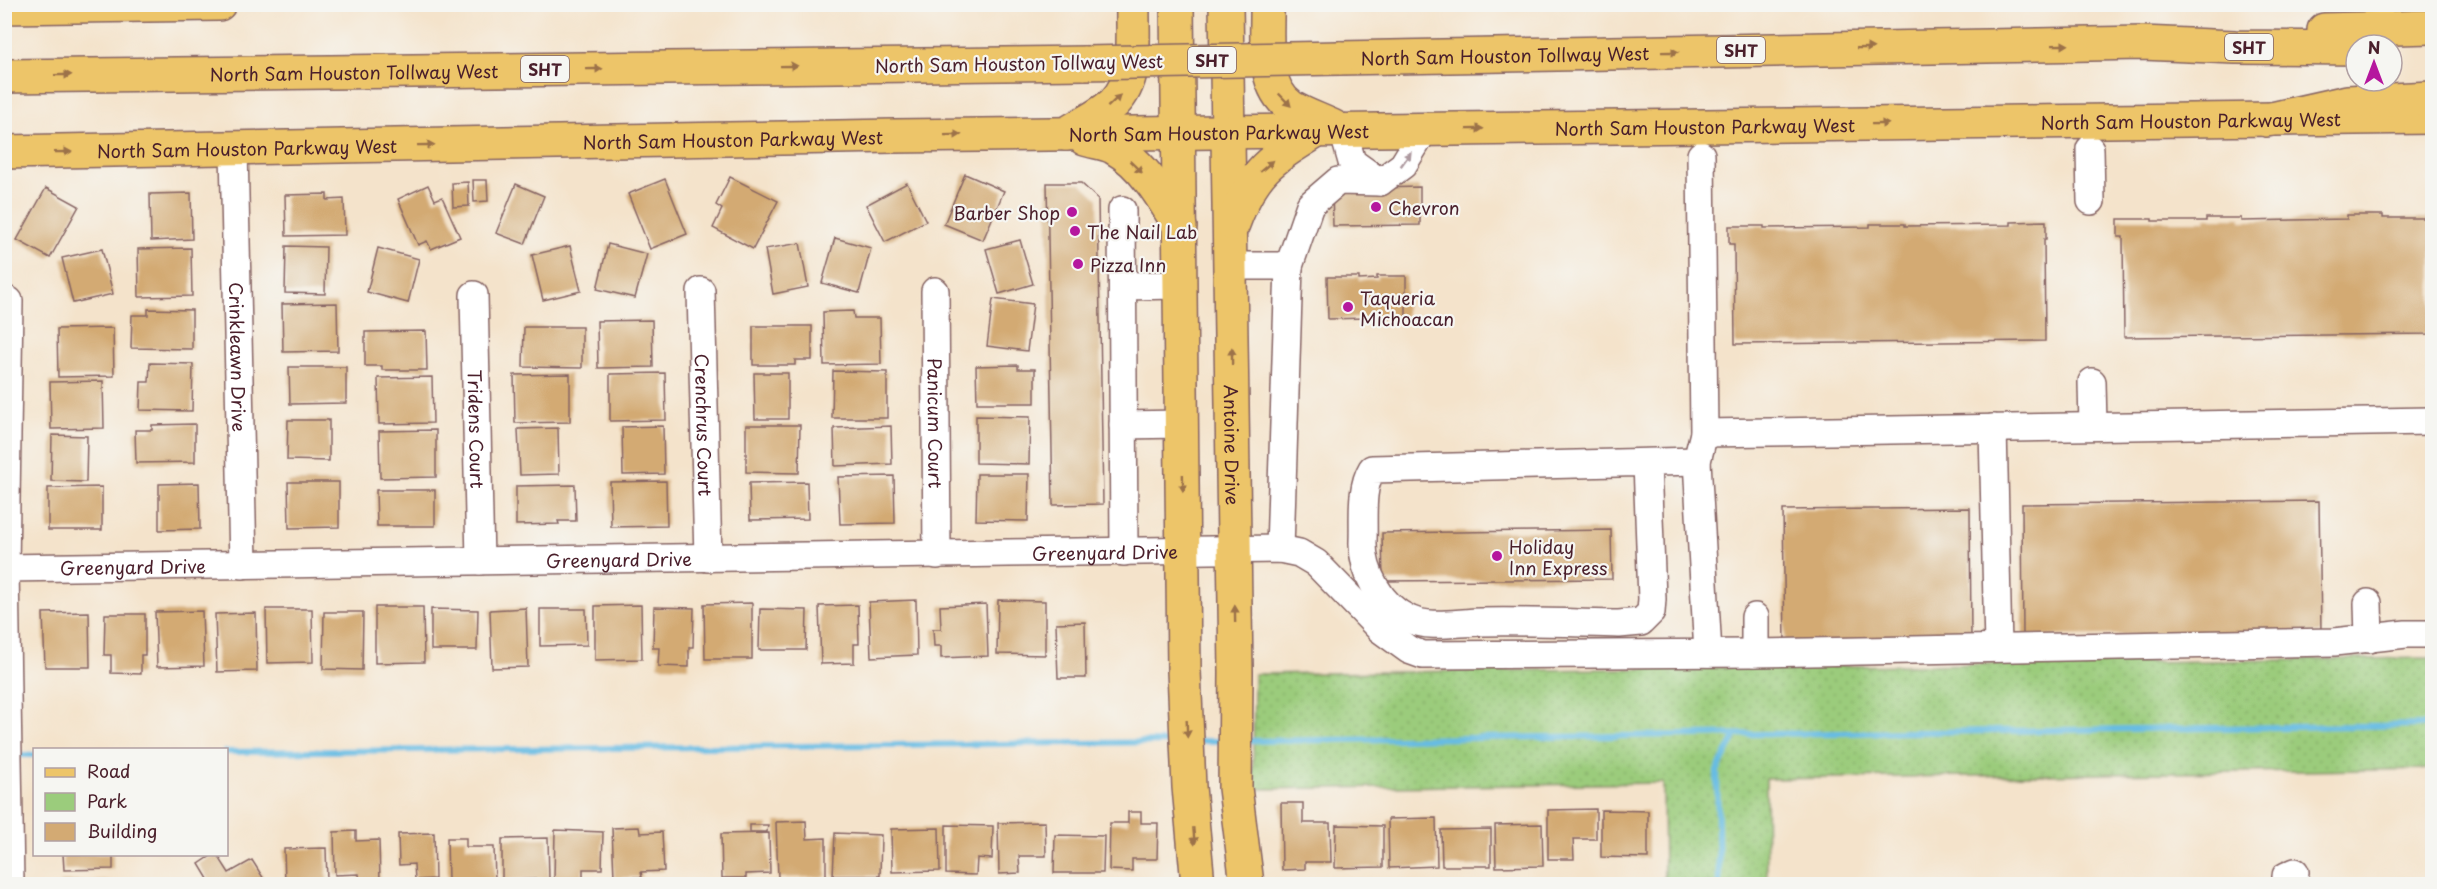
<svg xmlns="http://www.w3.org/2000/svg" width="2437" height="889" font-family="'Playpen Sans',sans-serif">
	<defs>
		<pattern id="green-dots" width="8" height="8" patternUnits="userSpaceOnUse" patternTransform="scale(1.5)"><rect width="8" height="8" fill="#9bcc7c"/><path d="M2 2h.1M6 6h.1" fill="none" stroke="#87af6b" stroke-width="1.8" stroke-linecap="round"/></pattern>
	</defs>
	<rect width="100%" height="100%" fill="#f6f6f2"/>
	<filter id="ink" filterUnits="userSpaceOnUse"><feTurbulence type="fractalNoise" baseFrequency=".0167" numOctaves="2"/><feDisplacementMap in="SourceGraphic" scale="12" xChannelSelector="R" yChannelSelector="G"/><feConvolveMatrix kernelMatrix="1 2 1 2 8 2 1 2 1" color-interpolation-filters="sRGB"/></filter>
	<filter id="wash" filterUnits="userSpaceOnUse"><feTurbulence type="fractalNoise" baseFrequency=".008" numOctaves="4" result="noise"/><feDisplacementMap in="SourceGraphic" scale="24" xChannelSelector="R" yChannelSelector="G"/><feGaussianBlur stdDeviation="1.35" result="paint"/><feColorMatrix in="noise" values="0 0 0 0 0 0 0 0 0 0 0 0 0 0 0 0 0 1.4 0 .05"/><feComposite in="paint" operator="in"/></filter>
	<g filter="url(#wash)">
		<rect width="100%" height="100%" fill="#f4e3cb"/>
		<path fill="url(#green-dots)" stroke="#727654" stroke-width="1.5" d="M2432 658V769L1766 779 1767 884H1664L1663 783 1253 789 1254 674Z"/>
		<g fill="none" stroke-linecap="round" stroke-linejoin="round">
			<g stroke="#66bce3" stroke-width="6">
				<path d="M1196 741H1225"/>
				<path d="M1244 741 2432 725"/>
				<path d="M226 752 1177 742"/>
				<path d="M14 755H34"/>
				<path d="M1719 884 1717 771 1736 735"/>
			</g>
		</g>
		<g id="blocks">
			<g fill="#d3aa73">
				<path d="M965 174 1004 191 983 240 944 224Z"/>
				<path d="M730 177 778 201 753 249 713 228 722 209 716 205Z"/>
				<path d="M665 179 687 234 650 249 628 194Z"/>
				<path d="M473 180H487L488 201 474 202Z"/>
				<path d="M468 182 469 206 453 207 452 183Z"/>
				<path d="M907 183 926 221 885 242 866 205Z"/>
				<path d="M1047 183H1081L1098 199 1103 504 1053 505Z"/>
				<path d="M516 184 544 196 525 244 496 233Z"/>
				<path d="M428 185 435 200 442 197 460 237 431 249 427 241 418 245 398 199Z"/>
				<path d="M1420 187V225L1333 226 1332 189Z"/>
				<path d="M46 188 79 206 50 258 17 240Z"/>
				<path d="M191 193 192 239 151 241 150 194Z"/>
				<path d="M327 194V200L344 199 345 235 286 236 285 195Z"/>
				<path d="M2347 215H2383V218H2432V334L2124 337 2123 237H2118V219H2152V221H2206V218H2241V221L2347 219Z"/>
				<path d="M2046 221V239H2044L2045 341 1735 344 1734 244H1729V226H1764V228L1870 227V224H1905V226L2011 225V222Z"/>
				<path d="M835 238 871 248 859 293 822 283Z"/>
				<path d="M1020 240 1033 284 999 294 986 249Z"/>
				<path d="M800 243 808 287 773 294 765 249Z"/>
				<path d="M608 244 647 254 635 298 597 289Z"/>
				<path d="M286 246 326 247 325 294 285 293Z"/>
				<path d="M570 246 581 291 543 300 532 255Z"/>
				<path d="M191 248 192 296 139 297 138 249Z"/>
				<path d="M378 248 419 259 408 303 367 292Z"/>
				<path d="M102 249 113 294 73 303 62 258Z"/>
				<path d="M1377 276H1406V317L1328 319 1327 277H1359V280L1377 279Z"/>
				<path d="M993 299 1033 304 1027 351 987 346Z"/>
				<path d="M337 303 338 351 283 352 282 304Z"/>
				<path d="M148 309 192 310V349L131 348 132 315H148Z"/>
				<path d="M853 311 854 318H880L881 364 824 365 823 312Z"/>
				<path d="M652 320 653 367 598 368 597 321Z"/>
				<path d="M753 326H812V360H795V365H753Z"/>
				<path d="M524 327H582V368L523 367Z"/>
				<path d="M113 328 114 376 58 377 57 329Z"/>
				<path d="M426 331 427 370H382V366H365V332Z"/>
				<path d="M150 363 193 364 192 411 140 410 141 382H149Z"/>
				<path d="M1018 365V369H1035V403H977L976 366Z"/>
				<path d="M289 367H346V403L290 404Z"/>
				<path d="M833 371 887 372V418H832Z"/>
				<path d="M665 373 666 420 610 421V374Z"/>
				<path d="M754 373H788V419H755Z"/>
				<path d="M570 374V422L515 423 514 375Z"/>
				<path d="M432 377 433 423 379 424 378 378Z"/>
				<path d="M103 381 104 428 51 429 50 382Z"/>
				<path d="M976 416 1030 417 1029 464 976 463Z"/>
				<path d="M288 420H329V461L287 460Z"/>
				<path d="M195 424V462L136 463 135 430H152V425Z"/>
				<path d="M746 425H800L799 473 746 472Z"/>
				<path d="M663 426 664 474 623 475 622 427Z"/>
				<path d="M891 426 892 464 835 466 834 428Z"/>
				<path d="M558 428 559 474 520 475 518 429Z"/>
				<path d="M436 430V477L380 478 379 431Z"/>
				<path d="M52 435 87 436 86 482 51 481Z"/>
				<path d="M977 474H1029L1028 521 976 520Z"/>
				<path d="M894 476 895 523 840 524 838 477Z"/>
				<path d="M666 481 667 526 611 527 610 482Z"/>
				<path d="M288 482H339V527L289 528Z"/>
				<path d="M807 482 808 519 750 520 749 483Z"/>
				<path d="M199 483 200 529 159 530V484Z"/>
				<path d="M575 485 576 521H558L559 524 516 525V486Z"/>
				<path d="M102 487V530H48V488Z"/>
				<path d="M376 490H435V526H377Z"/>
				<path d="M2319 501 2321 633 2023 636 2022 504Z"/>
				<path d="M1970 508 1971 642 1785 644 1783 510Z"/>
				<path d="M1611 530 1612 579 1383 581 1382 533Z"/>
				<path d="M916 600 917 655 871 657 869 602Z"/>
				<path d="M998 600 1045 601V655L997 654Z"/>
				<path d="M752 603V659H705L704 604Z"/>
				<path d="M986 604 988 656 941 658V646H934L933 629H941L940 606Z"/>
				<path d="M641 605 642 659 595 660V606Z"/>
				<path d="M858 605 859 644H854V663L821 664 819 606Z"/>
				<path d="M375 607H423L424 662 375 663Z"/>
				<path d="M654 607 694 608 693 647H689V667L658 666 659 648H653Z"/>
				<path d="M526 608 528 667 492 668 490 610Z"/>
				<path d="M266 609H312L313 662 267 663Z"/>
				<path d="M431 609 478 610 477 650H431Z"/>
				<path d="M540 609H586L587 645 540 646Z"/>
				<path d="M760 609 807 610 806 650H759Z"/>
				<path d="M202 611 204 666 157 667 155 612Z"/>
				<path d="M89 612 90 667H45L43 613Z"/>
				<path d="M324 612H363L362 670 323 669Z"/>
				<path d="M256 613 257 671 217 672 215 614Z"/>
				<path d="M105 614H145V655H141V674L111 673V655H104Z"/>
				<path d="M1085 622 1086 678H1058L1056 623Z"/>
				<path d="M1281 803H1303V823H1330L1331 862H1305V869L1282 870Z"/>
				<path d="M1596 809V839H1573L1574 859H1548V810Z"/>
				<path d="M1601 810 1648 811V858L1601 857Z"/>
				<path d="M1128 812H1141V823H1158L1157 859H1132V871L1109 870 1110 823H1128Z"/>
				<path d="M1436 818 1437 866 1389 868 1388 819Z"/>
				<path d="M806 821 807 839 826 838V877L778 878 776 822Z"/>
				<path d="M1045 822 1046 856H1019L1020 873 999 874 998 823Z"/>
				<path d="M1542 824 1543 866 1496 867 1495 825Z"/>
				<path d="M750 825H768L767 832H750Z"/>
				<path d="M946 825 993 826 992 859 977 858 976 875 946 874Z"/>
				<path d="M1336 825 1383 826V867L1335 868Z"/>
				<path d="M639 827 640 833 662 832 664 871 641 872 642 877 614 878 612 828Z"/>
				<path d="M939 828 940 871 892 872 891 829Z"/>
				<path d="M1491 829V866H1442L1441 830Z"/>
				<path d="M555 830 603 832 602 869H583V881L554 880Z"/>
				<path d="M356 831V841L379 840 380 882H360L359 874 335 875 334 832Z"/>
				<path d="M434 833 435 879 415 880 414 864 399 865 398 834Z"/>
				<path d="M769 833 770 873 746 874V878H722L721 834Z"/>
				<path d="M835 833 881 835 880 876H833Z"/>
				<path d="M1055 835 1104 836 1103 873H1054Z"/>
				<path d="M447 838H466V847H494L495 880 448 881Z"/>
				<path d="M548 838 549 879 502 880V839Z"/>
				<path d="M326 848 327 881 285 883 284 849Z"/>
				<path d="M63 854H113V869L64 870Z"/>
				<path d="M214 854H217L229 873 252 860 267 884H211L199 864Z"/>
				<path d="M113 881V884H60V882Z"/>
			</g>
		</g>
	</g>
	<g filter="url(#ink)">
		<use href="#blocks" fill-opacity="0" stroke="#866463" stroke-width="1.5"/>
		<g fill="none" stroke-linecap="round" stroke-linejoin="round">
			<defs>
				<g id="minor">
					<path d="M1343 130 1352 162 1380 182"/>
					<path id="s1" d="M234 149 243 565"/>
					<path d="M2090 149 2091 201"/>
					<path d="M1701 155 1704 433 1697 461 1708 653"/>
					<path d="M1122 210 1124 552"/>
					<path d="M1230 266H1289L1310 205 1338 181 1380 182 1403 165 1425 129"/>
					<path d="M1123 286 1180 285"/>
					<path id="s2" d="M701 291 708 558"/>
					<path id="s3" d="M935 291 937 555"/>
					<path id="s4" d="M474 295 480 561"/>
					<path d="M9 301 5 568 10 884"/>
					<path d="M2092 382 2093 426"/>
					<path d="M1123 425 1182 424"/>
					<path d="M1993 428 1998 648"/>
					<path d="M1704 433 2432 421"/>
					<path d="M1647 463 1652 599 1651 612 1641 622 1619 624C1573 623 1527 621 1481 622 1458 622 1430 629 1409 619 1380 606 1362 571 1363 541 1364 517 1360 489 1372 469L1697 461"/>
					<path d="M1280 549 1289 266"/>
					<path id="s5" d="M4 568 1280 549 1299 553 1316 563 1380 629 1409 650 1423 655 1755 653 2334 642 2406 634H2432"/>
					<path d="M2368 603 2369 639"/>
					<path d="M1755 617V653"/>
					<path d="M2286 884V876L2295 872"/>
				</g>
				<g id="major">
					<path d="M1177 4 1184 671 1189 787 1198 884"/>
					<path id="s6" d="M1226 4 1236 672 1235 788 1247 884"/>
					<path d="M1267 4C1268 37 1260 85 1291 107 1304 115 1320 120 1334 127"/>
					<path d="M1066 134C1081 124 1101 115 1114 103 1139 78 1132 38 1133 4"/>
					<path d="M1085 139C1094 142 1105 143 1113 147 1143 163 1164 199 1180 227"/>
					<path id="s7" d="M4 152 894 136 2432 117"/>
					<path d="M1233 224C1253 170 1270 160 1317 131"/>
				</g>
				<g id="highway">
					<path d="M4 7 219 4"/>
					<path d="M2324 30 2432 27"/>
					<path id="s8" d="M1339 58 2142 43 2235 47 2356 48"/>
					<path id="s9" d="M4 76 1085 63"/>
					<path d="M2267 120 2347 102 2432 98"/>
				</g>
			</defs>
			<use href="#minor" stroke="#866463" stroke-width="30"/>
			<use href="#major" stroke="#866463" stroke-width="36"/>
			<use href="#highway" stroke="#866463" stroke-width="36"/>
			<use href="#minor" stroke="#fff" stroke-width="27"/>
			<use href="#major" stroke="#edc569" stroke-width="33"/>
			<use href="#highway" stroke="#edc569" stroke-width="33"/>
			<defs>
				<path id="highway-bridge" d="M1085 63 1339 58"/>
			</defs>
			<use href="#highway-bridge" stroke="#866463" stroke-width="36" stroke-linecap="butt"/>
			<use href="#highway-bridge" stroke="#edc569" stroke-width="33"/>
		</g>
		<defs><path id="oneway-solid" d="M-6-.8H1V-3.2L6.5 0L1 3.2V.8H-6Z" transform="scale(1.5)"/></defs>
		<g fill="#9c724a">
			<use href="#oneway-solid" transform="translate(2060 45) rotate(-1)"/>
			<use href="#oneway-solid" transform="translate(1865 48) rotate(-1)"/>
			<use href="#oneway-solid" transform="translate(1670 52) rotate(-1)"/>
			<use href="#oneway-solid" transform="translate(789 66) rotate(-1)"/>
			<use href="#oneway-solid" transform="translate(594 69) rotate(-1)"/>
			<use href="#oneway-solid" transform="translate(63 75) rotate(-1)"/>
			<use href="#oneway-solid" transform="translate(1285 100) rotate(46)"/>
			<use href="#oneway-solid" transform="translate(1114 101) rotate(-43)"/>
			<use href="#oneway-solid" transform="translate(1880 124) rotate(-1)"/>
			<use href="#oneway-solid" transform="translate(1475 129) rotate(-1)"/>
			<use href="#oneway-solid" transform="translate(953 135) rotate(-1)"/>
			<use href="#oneway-solid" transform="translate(426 145) rotate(-1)"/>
			<use href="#oneway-solid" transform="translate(63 152) rotate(-1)"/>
			<use href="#oneway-solid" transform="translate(1267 166) rotate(-40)"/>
			<use href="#oneway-solid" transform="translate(1136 167) rotate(44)"/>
			<use href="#oneway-solid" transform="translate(1232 356) rotate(-91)"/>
			<use href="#oneway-solid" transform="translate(1183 483) rotate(89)"/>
			<use href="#oneway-solid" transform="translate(1235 614) rotate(-91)"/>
			<use href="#oneway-solid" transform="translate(1187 729) rotate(88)"/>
			<use href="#oneway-solid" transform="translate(1194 836) rotate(85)"/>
		</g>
		<use fill="#ae9aa0" href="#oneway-solid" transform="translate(1406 159) rotate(-54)"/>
	</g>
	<g fill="#b5179e" stroke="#f6f6f2" stroke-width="2">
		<circle cx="1376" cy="207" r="6"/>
		<circle cx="1072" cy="212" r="6"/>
		<circle cx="1075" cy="231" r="6"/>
		<circle cx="1078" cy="264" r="6"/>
		<circle cx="1348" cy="307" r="6"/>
		<circle cx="1497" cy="556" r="6"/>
	</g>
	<g text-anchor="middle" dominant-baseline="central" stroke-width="4.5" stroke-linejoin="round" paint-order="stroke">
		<g fill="#f6f6f2" stroke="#7e6067" stroke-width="1.5">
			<rect x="2225" y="34" width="48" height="26" rx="4.5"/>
			<rect x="1717" y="37" width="48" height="26" rx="4.5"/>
			<rect x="1188" y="47" width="48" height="26" rx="4.5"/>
			<rect x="521" y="56" width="48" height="26" rx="4.5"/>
		</g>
		<g font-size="16" font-weight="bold" fill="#4a1f2b">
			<text x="2249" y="47">SHT</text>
			<text x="1741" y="50">SHT</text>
			<text x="1212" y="60">SHT</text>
			<text x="545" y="69">SHT</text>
		</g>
		<g font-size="18" fill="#4a1f2b" stroke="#f6f6f2">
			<text stroke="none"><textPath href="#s8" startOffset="166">North Sam Houston Tollway West</textPath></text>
			<text transform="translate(1019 63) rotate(-1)">North Sam Houston Tollway West</text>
			<text stroke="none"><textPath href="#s9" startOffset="350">North Sam Houston Tollway West</textPath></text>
			<text stroke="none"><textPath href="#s7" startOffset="2187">North Sam Houston Parkway West</textPath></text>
			<text stroke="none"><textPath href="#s7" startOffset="1701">North Sam Houston Parkway West</textPath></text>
			<text stroke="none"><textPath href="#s7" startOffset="1215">North Sam Houston Parkway West</textPath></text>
			<text stroke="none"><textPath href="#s7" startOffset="729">North Sam Houston Parkway West</textPath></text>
			<text stroke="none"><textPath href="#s7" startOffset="243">North Sam Houston Parkway West</textPath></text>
			<text stroke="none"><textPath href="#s1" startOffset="208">Crinkleawn Drive</textPath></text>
			<text stroke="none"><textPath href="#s3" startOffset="132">Panicum Court</textPath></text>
			<text stroke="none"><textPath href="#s2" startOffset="134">Crenchrus Court</textPath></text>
			<text stroke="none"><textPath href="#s4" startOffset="134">Tridens Court</textPath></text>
			<text stroke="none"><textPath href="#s6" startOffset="441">Antoine Drive</textPath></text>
			<text stroke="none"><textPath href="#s5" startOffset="1101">Greenyard Drive</textPath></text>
			<text stroke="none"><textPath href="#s5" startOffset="615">Greenyard Drive</textPath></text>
			<text stroke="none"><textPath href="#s5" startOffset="129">Greenyard Drive</textPath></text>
		</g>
		<g font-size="18" fill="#4a1f2b" stroke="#f6f6f2" text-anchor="start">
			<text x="1388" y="207">Chevron</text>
			<text x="1060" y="212" text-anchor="end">Barber Shop</text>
			<text x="1087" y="231">The Nail Lab</text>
			<text x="1090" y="264">Pizza Inn</text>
			<text x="1360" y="297">Taqueria<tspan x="1360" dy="21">Michoacan</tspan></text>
			<text x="1509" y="546">Holiday<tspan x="1509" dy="21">Inn Express</tspan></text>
		</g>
	</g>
	<rect width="2437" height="889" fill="none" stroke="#f6f6f2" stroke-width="24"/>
	<rect x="33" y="748" width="195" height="108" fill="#f6f6f2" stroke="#b1a0a2" stroke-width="1.5"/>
	<rect x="45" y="768" width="30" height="9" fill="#edc569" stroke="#b1a0a2" stroke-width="1.5"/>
	<text x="87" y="778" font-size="18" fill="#4a1f2b">Road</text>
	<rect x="45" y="793" width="30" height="18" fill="#9bcc7c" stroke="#b1a0a2" stroke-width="1.5"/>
	<text x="87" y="808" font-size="18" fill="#4a1f2b">Park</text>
	<rect x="45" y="823" width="30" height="18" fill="#d3aa73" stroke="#b1a0a2" stroke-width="1.5"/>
	<text x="87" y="838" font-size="18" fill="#4a1f2b">Building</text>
	<g transform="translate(2374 63)"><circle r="28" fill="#f6f6f2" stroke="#b1a0a2" stroke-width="1.5"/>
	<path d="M0-4.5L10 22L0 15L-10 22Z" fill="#b5179e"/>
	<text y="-9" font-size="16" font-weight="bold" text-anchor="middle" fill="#4a1f2b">N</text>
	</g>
</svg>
